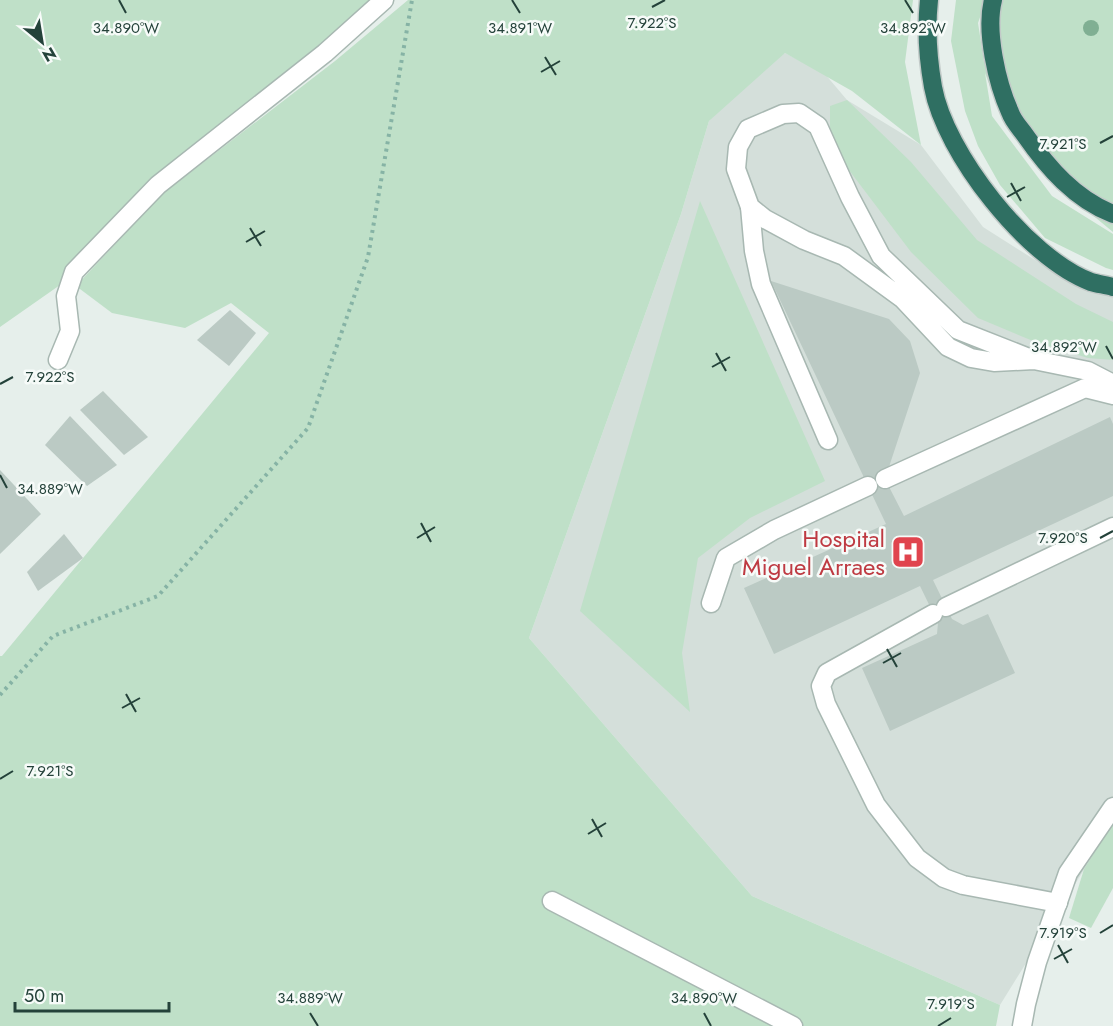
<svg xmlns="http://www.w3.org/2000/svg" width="1113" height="1026" font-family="Jost,sans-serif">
	<rect width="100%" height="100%" fill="#e6efeb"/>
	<path fill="#d4dfda" d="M785 53 825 74 847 100 921 145 983 227 1073 284 1113 296V823L1000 1005 752 896 529 638 681 214 709 121 757 69Z"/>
	<g fill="#bfe0c8">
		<path d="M0 0H377L72 263 60 285 0 327Z"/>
		<path d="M408 0H913L905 62 921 145 852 91 785 53 709 121 681 214 529 638 752 896 1000 1005 996 1026H0V656H2L269 333 231 303 185 328 112 313 76 286 161 195 335 61Z"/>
		<path d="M956 0H986L978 23 984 62 985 25 990 0H1113V232L1056 185 1032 160 1000 113 985 73 992 116 1052 196 1113 234V270L1106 268 1045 238 1000 185 978 146 965 111 951 41Z"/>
		<path d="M847 100 911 162 977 240 1076 304 1113 322V360L1088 358 1033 341 978 318 911 252 830 145V106Z"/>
		<path d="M700 201 825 481 750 518 698 558 682 653 690 712 580 611Z"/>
		<path d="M1113 823V888L1091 928 1069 918 1084 869Z"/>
	</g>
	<g fill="#bbcac4">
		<path d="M771 281 889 319 910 341 920 373 885 479 904 516 1110 417 1113 424V496L933 580 952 619 963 625 988 614 1015 673 890 731 862 668 937 634 938 623 920 586 774 654 744 588 886 524Z"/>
		<path d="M230 310 256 333 229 366 197 340Z"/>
		<path d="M103 391 148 437 124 455 80 410Z"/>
		<path d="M70 416 117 465 87 486 45 445Z"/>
		<path d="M0 470 41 514 0 554Z"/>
		<path d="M64 534 83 558 38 591 27 572Z"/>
	</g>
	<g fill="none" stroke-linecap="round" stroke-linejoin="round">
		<defs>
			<g id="minor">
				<path d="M750 207 754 251 761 284 828 440"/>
				<path d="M58 360 70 331 66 296 74 272 158 185 325 53 384 0"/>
				<path d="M1034 360 994 362 971 358 948 347 903 299 844 256 804 240 765 219 750 207 736 169 738 147 748 129 783 114 799 113 818 126 850 197 881 256 958 330 1034 360 1088 371 1113 384"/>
				<path d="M885 479 1085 388 1113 395"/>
				<path d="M711 603 726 558 774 530 868 486"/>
				<path d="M946 607 1113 527"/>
				<path d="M933 614 827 673 821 686 826 704 876 805 917 858 944 878 963 885 1058 903"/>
				<path d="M552 901 793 1026"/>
				<path d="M1022 1026 1026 1004 1037 962 1068 873 1113 807"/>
			</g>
			<g id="highway">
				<path d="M929 0C926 28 928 59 933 87 945 153 1027 258 1091 282 1098 284 1106 285 1113 287"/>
				<path d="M993 0C985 31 997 83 1010 112 1013 121 1020 128 1025 135 1048 168 1075 199 1113 214"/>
			</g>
		</defs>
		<use href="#minor" stroke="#a8b8b2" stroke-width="21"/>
		<use href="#highway" stroke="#c2cac8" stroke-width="21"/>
		<path stroke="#86b3a5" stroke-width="4" stroke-dasharray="3 4.5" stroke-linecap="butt" d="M0 695 53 636 158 596 308 428 368 257 412 0"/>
		<use href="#minor" stroke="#fff" stroke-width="18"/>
		<use href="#highway" stroke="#2f6f62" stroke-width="18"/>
	</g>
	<circle fill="#80af93" cx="1091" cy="28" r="8"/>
	<path fill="none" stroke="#24423a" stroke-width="2" d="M119 0 126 13M512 0 520 13M905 0 913 13M652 7 665 0M545 57 556 75M541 72 560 61M1100 143 1113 136M1011 183 1021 201M1007 197 1025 187M250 228 261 246M246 242 265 231M1106 346 1113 359M716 353 726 371M712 367 730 357M0 384 13 377M0 475 7 488M421 523 431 542M417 538 435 527M1100 538 1113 531M887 649 897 667M883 663 901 653M126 694 136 712M122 708 140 698M0 779 13 771M592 819 602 837M588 834 606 823M1100 933 1113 925M1058 945 1068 963M1054 959 1072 949M310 1013 318 1026M704 1013 711 1026M938 1026 951 1018"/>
	<defs>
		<symbol id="hospital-square" viewBox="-11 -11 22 22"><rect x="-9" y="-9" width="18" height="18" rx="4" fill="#e0444e" stroke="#f7fbf9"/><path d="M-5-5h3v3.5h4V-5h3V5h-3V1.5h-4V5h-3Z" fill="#fff"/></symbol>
	</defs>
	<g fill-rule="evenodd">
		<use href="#hospital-square" x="889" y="533" width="38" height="38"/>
	</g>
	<g text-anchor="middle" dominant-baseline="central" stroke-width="5" stroke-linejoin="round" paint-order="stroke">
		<g font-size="24" fill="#be3a42" stroke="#f7fbf9" text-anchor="end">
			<text x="885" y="538">Hospital<tspan x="885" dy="28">Miguel Arraes</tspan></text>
		</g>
	</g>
	<g font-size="15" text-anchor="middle" fill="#24423a" stroke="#f7fbf9" stroke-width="5" stroke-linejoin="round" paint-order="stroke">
		<text x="652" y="28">7.922°S</text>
		<text x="520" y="33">34.891°W</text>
		<text x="913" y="33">34.892°W</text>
		<text x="126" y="33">34.890°W</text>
		<text x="1063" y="149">7.921°S</text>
		<text x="1064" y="352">34.892°W</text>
		<text x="50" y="382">7.922°S</text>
		<text x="50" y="494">34.889°W</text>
		<text x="1063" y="543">7.920°S</text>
		<text x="50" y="776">7.921°S</text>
		<text x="1063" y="938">7.919°S</text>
		<text x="310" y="1003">34.889°W</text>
		<text x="704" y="1003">34.890°W</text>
		<text x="951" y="1009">7.919°S</text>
	</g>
	<g transform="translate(42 42) rotate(150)" stroke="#f7fbf9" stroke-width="4.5" paint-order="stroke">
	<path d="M0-4.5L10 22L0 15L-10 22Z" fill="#24423a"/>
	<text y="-9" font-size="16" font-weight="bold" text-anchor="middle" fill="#24423a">N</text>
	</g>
	<path d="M15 1002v9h154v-9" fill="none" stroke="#24423a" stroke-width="3"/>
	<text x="24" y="1002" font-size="18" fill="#24423a" stroke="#f7fbf9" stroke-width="4.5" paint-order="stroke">50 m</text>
</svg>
